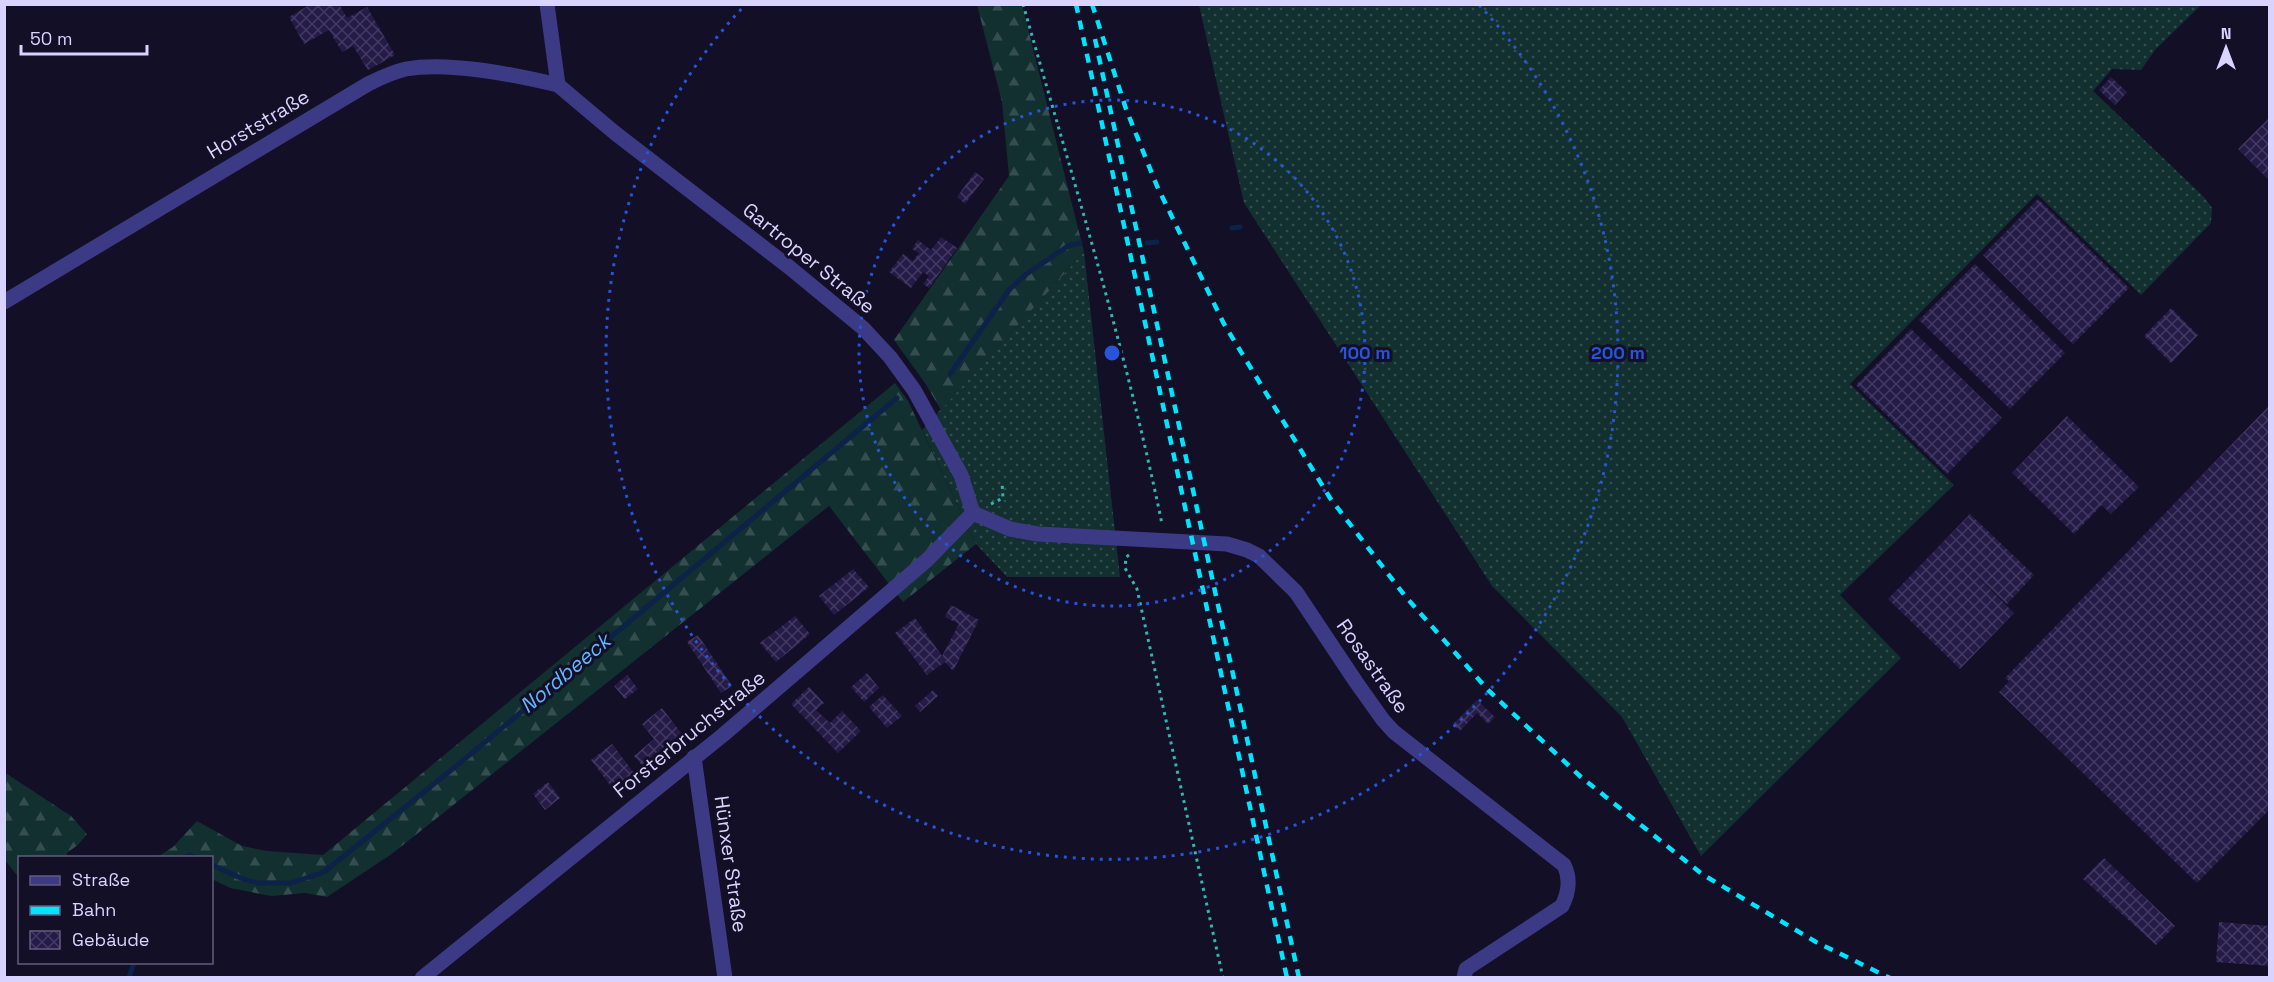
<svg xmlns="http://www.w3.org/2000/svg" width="2274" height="982" font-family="'Space Grotesk',sans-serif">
	<defs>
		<pattern id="grass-dots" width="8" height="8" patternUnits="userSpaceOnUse" patternTransform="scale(1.5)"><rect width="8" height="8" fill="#12302f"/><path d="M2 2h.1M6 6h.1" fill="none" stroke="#344d4e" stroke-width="1.8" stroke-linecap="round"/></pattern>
		<pattern id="forest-firs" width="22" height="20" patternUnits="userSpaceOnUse" patternTransform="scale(1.5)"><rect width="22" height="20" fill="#12302f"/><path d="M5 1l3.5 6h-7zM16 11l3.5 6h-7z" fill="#344d4e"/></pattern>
		<pattern id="building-cross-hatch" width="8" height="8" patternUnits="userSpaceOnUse" patternTransform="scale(1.5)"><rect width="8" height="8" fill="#241b47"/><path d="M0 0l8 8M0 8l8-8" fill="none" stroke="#433b63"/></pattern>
	</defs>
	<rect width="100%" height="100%" fill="#130f26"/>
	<g fill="url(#grass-dots)">
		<path d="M1199 5H2201L2155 50 2141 70 2112 69 2093 91 2204 197 2212 208 2211 223 2141 295 2037 194 1850 384 1954 485 1840 595 1901 658 1701 856 1622 717 1492 586 1244 203Z"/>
		<path d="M1084 252 1120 577H1007L976 544 922 430Z"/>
	</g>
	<g fill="url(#forest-firs)">
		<path d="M977 5H1022L1084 252 941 410 925 383 894 340 1009 176 1002 102Z"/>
		<path d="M895 383 908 401 976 544 903 602 829 506 393 853 327 897 305 893 271 896 230 888 212 879V858H156L173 847 197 821 242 846 267 851 323 855Z"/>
		<path d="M4 772 71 816 87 834 78 845 68 852 66 857 20 858 19 878 5 860Z"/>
	</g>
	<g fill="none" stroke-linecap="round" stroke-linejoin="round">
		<g stroke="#0c2248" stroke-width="5">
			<path d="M1232 228 1240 227"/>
			<path d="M1147 243 1157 242"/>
			<path d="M950 374 1009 290 1025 275 1068 246 1080 243"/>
			<path d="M184 858 190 855 196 858"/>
			<path d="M212 865 243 879 258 883H291L324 872 460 763 897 398"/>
			<path d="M129 978 134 962"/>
		</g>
	</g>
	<g fill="url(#building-cross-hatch)">
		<path d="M311 4H339L347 18 367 7 395 55 368 70 353 46 342 52 329 30 304 44 289 17Z"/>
		<path d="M2111 77 2127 92 2115 105 2099 90Z"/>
		<path d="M2270 117V181L2238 149Z"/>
		<path d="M975 172 984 179 965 204 957 197Z"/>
		<path d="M2038 199 2129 288 2073 344 1983 255Z"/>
		<path d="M941 237 957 248 929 288 923 284 929 276 923 272 911 288 889 272 903 254 913 261 919 253 912 249 918 240 931 250Z"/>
		<path d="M1975 264 2065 353 2010 409 1919 320Z"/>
		<path d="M2171 308 2198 335 2171 363 2144 336Z"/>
		<path d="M1911 329 2002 418 1947 474 1856 385Z"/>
		<path d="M2270 405V809L2197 883 1999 692 2009 681 2005 678Z"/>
		<path d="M2067 416 2139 487 2111 514 2102 505 2074 534 2012 473Z"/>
		<path d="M1970 514 2034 575 2007 604 1972 571 2014 613 1960 669 1888 599Z"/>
		<path d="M853 569 869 587 834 615 819 596Z"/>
		<path d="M951 605 979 620 953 671 945 662 927 675 895 633 915 618 942 656 959 624 945 617Z"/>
		<path d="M795 616 810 634 776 662 760 643Z"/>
		<path d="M698 635 732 686 721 693 687 642Z"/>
		<path d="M867 673 879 688 864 702 851 687Z"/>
		<path d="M627 675 638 689 625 699 614 686Z"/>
		<path d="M809 687 824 703 816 710 830 723 842 711 861 731 838 753 791 704Z"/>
		<path d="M933 690 938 696 920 712 915 706Z"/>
		<path d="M883 695 902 716 887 728 869 707Z"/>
		<path d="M1477 700 1495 717 1488 724 1477 713 1460 731 1453 724Z"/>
		<path d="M662 708 685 738 645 769 634 756 654 739 642 724Z"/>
		<path d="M612 744 634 773 613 789 591 760Z"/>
		<path d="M548 782 560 798 545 810 533 794Z"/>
		<path d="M2104 858 2175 926 2156 945 2083 879Z"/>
		<path d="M2219 922 2270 926V966L2216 962Z"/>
	</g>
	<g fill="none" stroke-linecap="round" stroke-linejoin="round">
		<g stroke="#2fb8b0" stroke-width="3" stroke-dasharray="3 4.5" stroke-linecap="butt">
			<path d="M1023 4C1072 177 1126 349 1162 524"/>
			<path d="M991 504 1003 498 1002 482"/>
			<path d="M1129 555 1126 557 1125 568 1137 589 1223 978"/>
		</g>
		<g stroke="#3d3a85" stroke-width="15">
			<path d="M547 4 558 85"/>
			<path d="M558 85 615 133 789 267 863 328 890 357 914 390 961 475 973 513"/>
			<path d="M4 302 368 84C380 78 392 72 406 69 449 61 515 75 558 85"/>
			<path d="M973 513 1010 529 1038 534 1227 544 1247 550 1259 556 1296 592 1356 682 1383 720 1394 732 1564 865C1571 879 1569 892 1562 906L1466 969 1464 978"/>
			<path d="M694 757 725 978"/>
			<path d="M422 978 723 735 927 560 973 513"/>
		</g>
		<g stroke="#00e5ff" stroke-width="4.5" stroke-dasharray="9 8" stroke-linecap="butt">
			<path d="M1076 4 1287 978"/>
			<path d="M1092 4 1126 109 1157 186 1224 324 1330 498 1405 596 1489 691 1581 777 1702 874 1816 942 1890 978"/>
			<path d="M1095 39 1299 978"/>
		</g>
	</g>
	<g fill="none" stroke="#2655da" stroke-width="3" stroke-dasharray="3 6">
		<circle cx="1112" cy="353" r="253"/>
		<path d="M1479 5A506 506 0 1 1 745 5"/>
	</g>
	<g text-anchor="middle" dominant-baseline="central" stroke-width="6" stroke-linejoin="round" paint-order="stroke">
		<g font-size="20" fill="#d9d4ff" stroke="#130f26">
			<text transform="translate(258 124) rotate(-31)">Horststraße</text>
			<text transform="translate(809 258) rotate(39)">Gartroper Straße</text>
			<text transform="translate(1373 666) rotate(55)">Rosastraße</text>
			<text transform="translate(689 734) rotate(-39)">Forsterbruchstraße</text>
			<text transform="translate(731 864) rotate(82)">Hünxer Straße</text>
		</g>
		<g font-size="21" font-style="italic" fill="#62b6ff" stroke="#130f26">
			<text transform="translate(565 673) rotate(-40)">Nordbeeck</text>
		</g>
	</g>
	<circle cx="1112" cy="353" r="9" fill="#2655da" stroke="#130f26" stroke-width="3"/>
	<g font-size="18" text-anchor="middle" font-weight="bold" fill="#2655da" stroke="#130f26" stroke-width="6" stroke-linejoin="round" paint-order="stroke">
		<text x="1365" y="359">100 m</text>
		<text x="1618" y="359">200 m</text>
	</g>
	<rect width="2274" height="982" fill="none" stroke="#d9d4ff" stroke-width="12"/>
	<rect x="18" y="856" width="195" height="108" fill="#130f26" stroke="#625e7d" stroke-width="1.5"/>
	<rect x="30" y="876" width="30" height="9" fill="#3d3a85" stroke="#625e7d" stroke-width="1.5"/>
	<text x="72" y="886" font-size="18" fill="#d9d4ff">Straße</text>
	<rect x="30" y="906" width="30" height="9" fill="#00e5ff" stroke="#625e7d" stroke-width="1.5"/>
	<text x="72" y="916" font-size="18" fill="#d9d4ff">Bahn</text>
	<rect x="30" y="931" width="30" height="18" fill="url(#building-cross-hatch)" stroke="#625e7d" stroke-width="1.5"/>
	<text x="72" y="946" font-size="18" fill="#d9d4ff">Gebäude</text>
	<g transform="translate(2226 48)" stroke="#130f26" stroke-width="4.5" paint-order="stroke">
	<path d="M0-4.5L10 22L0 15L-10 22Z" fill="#d9d4ff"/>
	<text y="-9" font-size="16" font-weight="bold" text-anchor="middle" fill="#d9d4ff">N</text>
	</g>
	<path d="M21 45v9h126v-9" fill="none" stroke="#d9d4ff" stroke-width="3"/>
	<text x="30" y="45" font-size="18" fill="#d9d4ff" stroke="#130f26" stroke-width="4.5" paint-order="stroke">50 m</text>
</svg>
